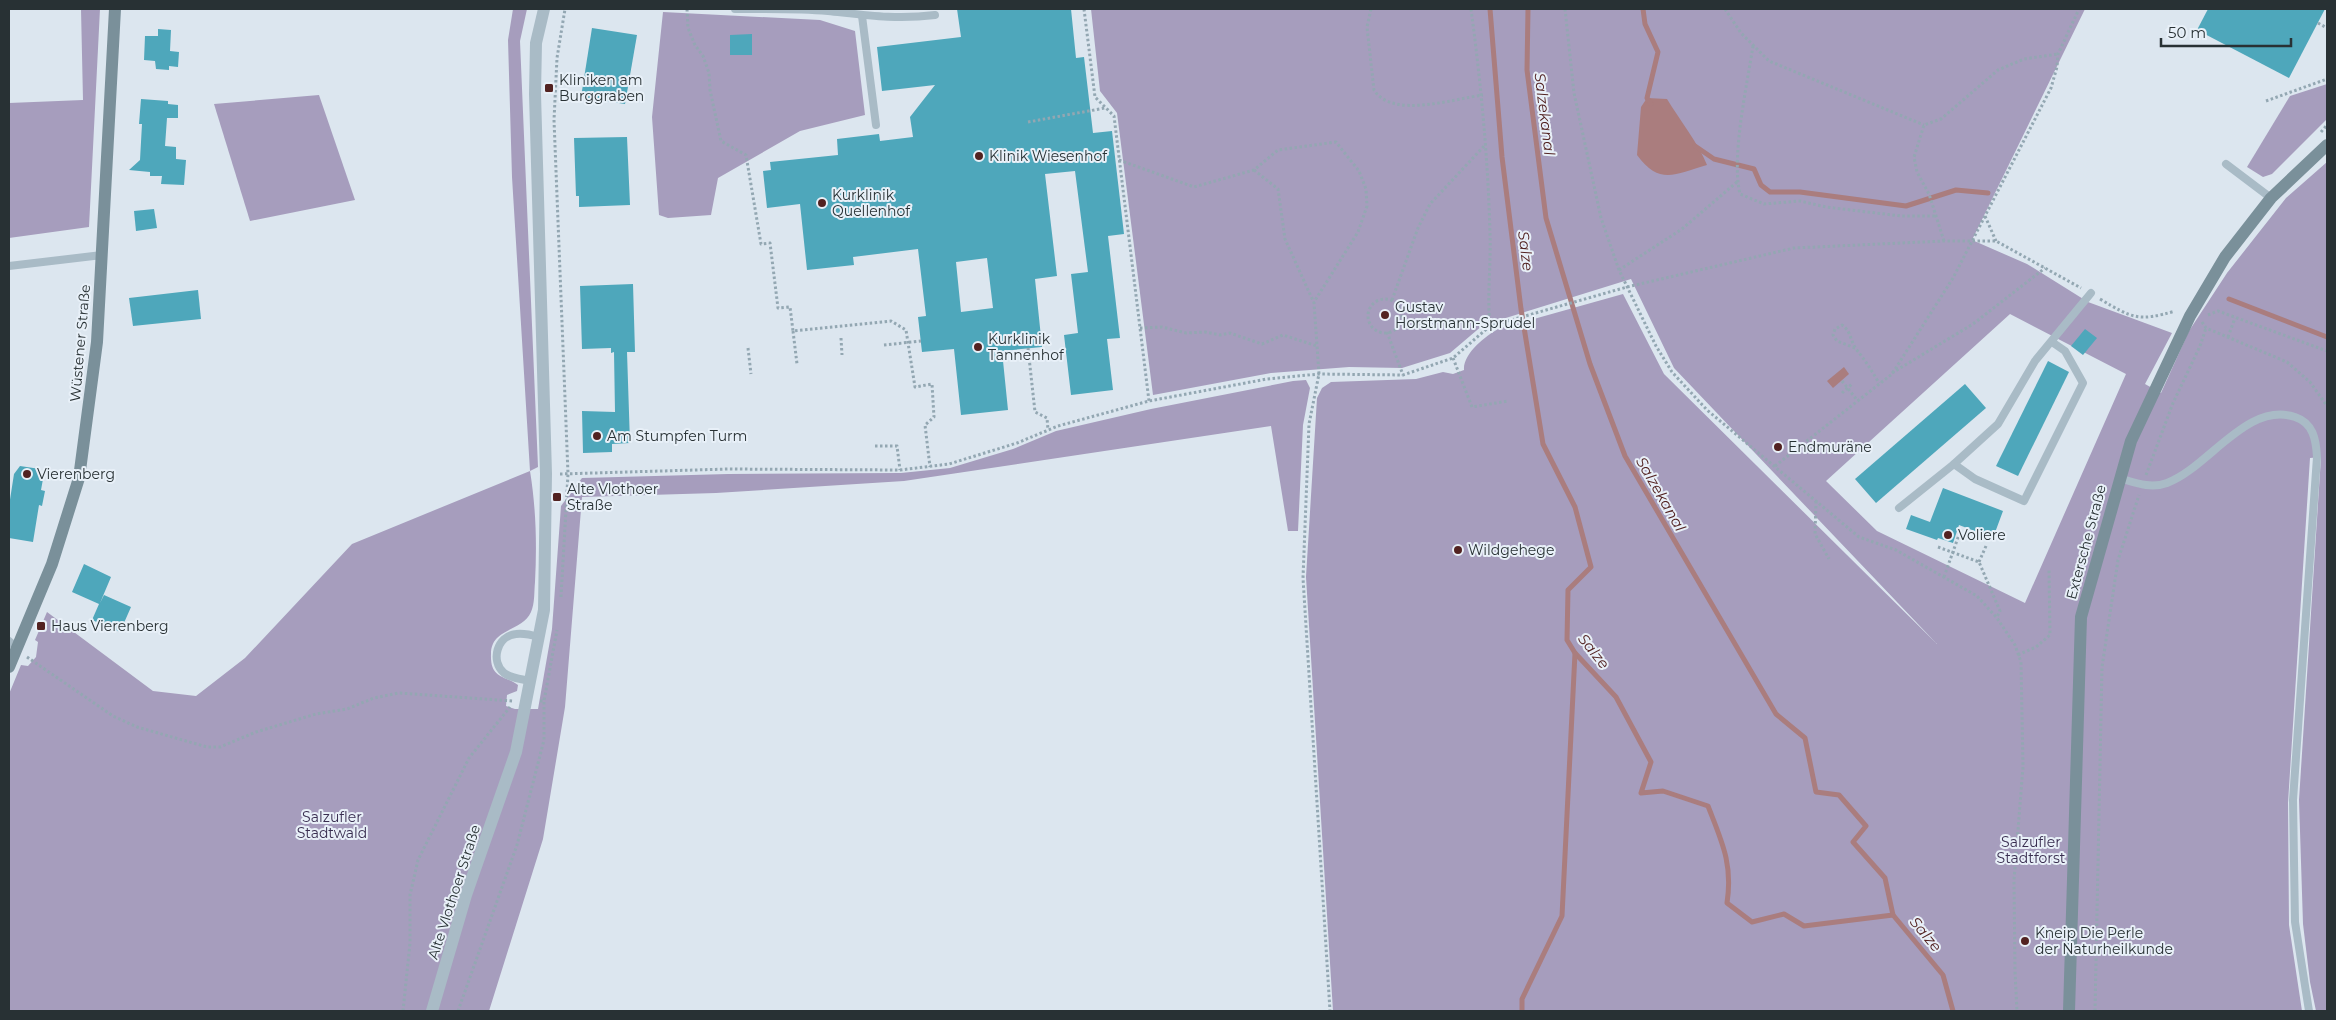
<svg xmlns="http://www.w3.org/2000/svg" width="2336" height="1020" font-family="Montserrat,sans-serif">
	<rect width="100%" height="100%" fill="#dce6ef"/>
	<g fill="#a69dbd" fill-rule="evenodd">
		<path d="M81 9H100L89 227 9 238V103L83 100Z"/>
		<path d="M513 9H527L520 41 538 467 530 471C536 508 537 544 535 582 534 592 535 603 531 612 522 632 491 628 491 654 490 678 503 675 518 685L517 691 507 695 506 706 515 709H538L552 629 561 506 582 478 728 474 901 473 950 468 1013 449 1056 431 1151 409 1293 381 1306 380 1310 388 1303 425 1298 531H1288L1271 426 904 481 716 493 582 497 565 707 543 839 489 1011H9V694L21 665 28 666 36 657 38 642 35 640 47 612 153 691 196 696 245 658 352 544 530 471 512 177 508 40Z"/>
		<path d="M1091 9H2085L1972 240 2027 264 2088 302 2172 333 2145 384 2161 393 2189 331 2227 273 2286 198 2327 162V1011H2316L2310 982 2303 924 2299 800 2321 457 2310 458 2288 803 2289 925 2302 1011H1333L1306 577 1317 398 1322 388 1331 382 1416 379 1443 372 1453 374 1464 370C1463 353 1486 336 1498 329L1623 294 1664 374 1937 644 1674 368 1631 279 1483 325 1450 353 1402 368 1349 367 1271 373 1153 395 1117 113 1100 91ZM2010 314 2126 374 2025 603 1877 531 1826 481Z"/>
		<path d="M663 12 820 20 855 31 865 115 800 131 718 178 711 215 668 218 659 215 652 117Z"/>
		<path d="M2327 84V119L2272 174 2263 177 2247 167 2290 96Z"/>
		<path d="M319 95 355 200 250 221 214 104Z"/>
	</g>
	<g fill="#aa7d7e">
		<path d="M1647 98 1667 99C1679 119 1699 144 1707 165 1675 174 1660 186 1637 155L1641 107Z"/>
		<path d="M1844 367 1849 374 1833 388 1827 381Z"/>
	</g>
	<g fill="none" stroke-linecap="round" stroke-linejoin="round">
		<g stroke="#aa7d7e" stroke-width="5">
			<path d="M1490 9 1502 157 1521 309 1543 444 1575 507 1591 567 1568 590 1567 640 1575 653 1616 697 1651 762 1641 793 1663 791 1708 806C1722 842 1733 864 1727 903L1752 922 1784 914 1804 926 1893 915 1943 975 1953 1011"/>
			<path d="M1528 9 1527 70 1546 218 1590 364 1625 456 1776 714 1805 738 1816 792 1839 795 1866 826 1853 842 1885 878 1893 915"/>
			<path d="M1643 9 1645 24 1658 52 1647 98 1651 104"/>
			<path d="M1695 146 1714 159 1754 169 1761 185 1770 192H1800L1906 206 1956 190 1988 193"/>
			<path d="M2229 299 2327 337"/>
			<path d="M1522 1011V999L1562 916 1575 653"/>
		</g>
	</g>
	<g fill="#4ea7bb" fill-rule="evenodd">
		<path d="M957 9H1071L1076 58 1084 57 1093 133 1112 131 1124 234 1108 236 1120 338 1107 339 1113 390 1071 395 1064 335 1078 333 1071 274 1088 272 1075 171 1045 174 1057 276 1035 279 1042 347 1002 351 1008 410 961 415 954 349 922 352 918 317 926 316 918 249 853 257 854 265 807 270 800 204 767 208 763 171 771 170 770 162 838 155 837 139 879 134 880 141 913 137 910 117 935 85 882 91 877 47 961 37ZM987 258 993 308 961 312 956 262Z"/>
		<path d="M2208 9H2325L2289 78 2197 30Z"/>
		<path d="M592 28 637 35 625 104 581 97Z"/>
		<path d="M158 29 171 30 170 51 179 52 178 67 169 66V70L156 69 155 61 144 60 145 36H158Z"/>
		<path d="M752 34V55H730V35Z"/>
		<path d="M141 99 168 101V104L178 105V118H167L165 146 176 147V159L186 160 184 185 161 184 162 176H150V172L129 170 140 160 142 124H139Z"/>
		<path d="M627 137 630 205 579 207V196H576L574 138Z"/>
		<path d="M154 209 157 228 136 231 134 211Z"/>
		<path d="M633 284 635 352H627L630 443 612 444V452L583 453 582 411 615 412 614 352 611 353V348L582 349 580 286Z"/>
		<path d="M198 290 201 319 133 326 129 298Z"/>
		<path d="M2085 329 2097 338 2083 355 2071 346Z"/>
		<path d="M2048 361 2069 372 2018 476 1996 466Z"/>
		<path d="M1965 384 1986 408 1876 503 1855 479Z"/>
		<path d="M20 466 40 469 43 479 41 490 45 491 42 506 39 505 33 542 9 538V506L14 474Z"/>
		<path d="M1943 488 2003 511 1993 538 1959 525 1953 543 1938 538 1937 540 1906 529 1911 515 1930 522Z"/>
		<path d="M84 564 111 577 100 603 104 595 131 607 120 632 92 620 99 604 72 592Z"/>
	</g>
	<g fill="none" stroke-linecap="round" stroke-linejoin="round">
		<g stroke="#93a7b2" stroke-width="3" stroke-dasharray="2.5 2.5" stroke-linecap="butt">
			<path d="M687 9 688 28 695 45 703 56 709 73 710 90 721 141 746 155 761 244 770 243 778 308 790 307 793 331 891 321 906 330 915 387 932 384 934 417 925 425 930 467"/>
			<path d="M1084 9 1095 97 1114 116 1149 401"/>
			<path d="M1371 9 1367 27 1374 90C1392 119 1453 99 1483 95"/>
			<path d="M1471 9C1481 84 1488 158 1490 234 1491 265 1487 296 1490 326"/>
			<path d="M1565 9 1574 93 1601 218 1619 270 1656 346 1672 372 1707 410 1859 537 1896 550 1977 596 1997 618 2015 645 2021 662 2023 767 2014 880 2015 972 2017 1011"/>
			<path d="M1725 9 1741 33 1769 61 1924 125"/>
			<path d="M2318 23 2327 28"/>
			<path d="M1753 46C1747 85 1731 157 1740 194L1764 204 1800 201 1826 207 1901 216H1935"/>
			<path d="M2266 101 2327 79"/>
			<path d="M1028 122 1105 108"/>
			<path d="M2321 132 2327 125"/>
			<path d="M1119 160 1194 187 1254 170 1278 150 1336 142 1359 171 1366 189 1367 206 1358 232 1314 302"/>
			<path d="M1254 170 1278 189 1285 239 1314 303 1319 374 1309 424 1303 578 1330 1011"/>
			<path d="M1985 216 1996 241"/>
			<path d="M1944 241 1929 194 1917 172 1914 157 1924 125 1941 119 1998 70 2024 59 2058 54"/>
			<path d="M1619 270 1682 229 1737 182"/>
			<path d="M2100 299C2132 318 2138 322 2175 311"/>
			<circle cx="1385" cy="316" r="17"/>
			<path d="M1392 300 1418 228 1430 204 1486 144"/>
			<path d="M2208 315 2218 311 2327 351"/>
			<path d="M2202 322 2206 328 2287 362 2310 382 2327 406"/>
			<path d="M1140 328 1162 327 1186 333 1205 332 1220 335 1230 333 1262 344 1283 335 1317 346"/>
			<path d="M793 331 797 364"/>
			<path d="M1387 332 1403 375"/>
			<path d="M2228 337 2235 318"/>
			<path d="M841 338 842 355"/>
			<path d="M884 345 921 341"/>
			<path d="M748 348 751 374"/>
			<path d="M1028 348 1035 412 1047 418 1048 430"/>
			<path d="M1855 348 1837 341 1833 335 1835 329 1842 325C1851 331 1850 340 1856 349 1865 360 1872 371 1879 383"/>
			<path d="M1453 358 1472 407 1508 401"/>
			<path d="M1892 373 1973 324 2045 268"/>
			<path d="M1842 381 1857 400"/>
			<path d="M1842 393 1853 383"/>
			<path d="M875 446H897L900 470"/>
			<path d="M1775 466 1892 374 1953 278 2051 88 2057 67 2058 54 2079 9"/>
			<path d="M560 474 728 469 900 470 949 464 1017 443 1058 426 1149 401 1267 379 1319 374 1403 375 1453 358 1490 326 1627 287 1794 248 1944 241H1996L2081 288"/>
			<path d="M2146 475 2173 403 2200 346 2206 328"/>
			<path d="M1816 501 1815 534 1829 559"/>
			<path d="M1938 547 1979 562 2000 611 1997 617"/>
			<path d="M1979 562 1986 546"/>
			<path d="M1944 577 1960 532"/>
			<path d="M561 597 568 474 554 120 557 58 565 9"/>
			<path d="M2018 655 2036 647 2050 635 2049 569"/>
			<path d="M27 657 113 716 137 727 207 747H220L256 732 316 714 347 709 374 698 399 693 513 701"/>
			<path d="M540 701H544L557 630"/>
			<path d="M403 1011 410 943V895L418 860 469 758 510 707"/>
			<path d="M458 1011 517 845 544 740V701"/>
			<path d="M2095 1011 2102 667 2118 560 2139 495"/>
		</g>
		<g stroke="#a9bbc6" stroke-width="8">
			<path d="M735 9C766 9 797 8 828 11 865 15 896 20 935 15"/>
			<path d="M862 16 876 125"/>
			<path d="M2226 164 2271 198"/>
			<path d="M9 266 102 255"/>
			<path d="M2052 342 2065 351 2083 383 2024 501 1975 479 1954 464 1998 424 2035 361 2091 293"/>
			<path d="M2119 478C2136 483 2151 489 2167 483 2208 468 2247 401 2295 417 2313 423 2316 439 2317 457L2293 800 2295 922 2309 1011"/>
			<path d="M1899 508 1954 464"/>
			<path d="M9 641 17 648"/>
			<path d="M531 681C522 679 512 679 504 673 490 661 497 636 516 634 523 633 532 635 539 637"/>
		</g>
		<path stroke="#a9bbc6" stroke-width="12" d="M432 1011 466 895 516 752 544 610 546 474 535 94 536 43 544 9"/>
		<g stroke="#7a909a" stroke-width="12">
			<path d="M9 667 52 564 79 478 97 342 115 9"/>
			<path d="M2069 1011 2081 617 2131 441 2190 316 2225 257 2271 198 2327 145"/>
		</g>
	</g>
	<g fill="#522221" stroke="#e8f0f8" stroke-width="2">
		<rect x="544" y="83" width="10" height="10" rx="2.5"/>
		<circle cx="979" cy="156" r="5"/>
		<circle cx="822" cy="203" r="5"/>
		<circle cx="1385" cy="315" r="5"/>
		<circle cx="978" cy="347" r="5"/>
		<circle cx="597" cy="436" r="5"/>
		<circle cx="1778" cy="447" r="5"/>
		<circle cx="27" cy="474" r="5"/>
		<rect x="552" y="492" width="10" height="10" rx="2.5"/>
		<circle cx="1948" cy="535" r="5"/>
		<circle cx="1458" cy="550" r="5"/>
		<rect x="36" y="621" width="10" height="10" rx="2.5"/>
		<circle cx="2025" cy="941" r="5"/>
	</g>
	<g text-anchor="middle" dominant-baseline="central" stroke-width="4" stroke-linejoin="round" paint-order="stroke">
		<g font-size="14" fill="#283134" stroke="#e8f0f8" text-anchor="start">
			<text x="559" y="80">Kliniken am<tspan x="559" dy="16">Burggraben</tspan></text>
			<text x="989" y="156">Klinik Wiesenhof</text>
			<text x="832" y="195">Kurklinik<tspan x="832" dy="16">Quellenhof</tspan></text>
			<text x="1395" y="307">Gustav<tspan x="1395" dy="16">Horstmann-Sprudel</tspan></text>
			<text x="988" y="339">Kurklinik<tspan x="988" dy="16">Tannenhof</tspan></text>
			<text x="607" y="436">Am Stumpfen Turm</text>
			<text x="1788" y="447">Endmuräne</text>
			<text x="37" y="474">Vierenberg</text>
			<text x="567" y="489">Alte Vlothoer<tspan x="567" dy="16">Straße</tspan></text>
			<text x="1958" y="535">Voliere</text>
			<text x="1468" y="550">Wildgehege</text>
			<text x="51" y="626">Haus Vierenberg</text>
			<text x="2035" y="933">Kneip Die Perle<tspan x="2035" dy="16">der Naturheilkunde</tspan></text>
		</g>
		<g font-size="14" fill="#283134" stroke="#e8f0f8">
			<text transform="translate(80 343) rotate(-85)">Wüstener Straße</text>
			<text transform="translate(2086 542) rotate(-75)">Extersche Straße</text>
			<text transform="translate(454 892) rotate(-72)">Alte Vlothoer Straße</text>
		</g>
		<g font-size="14" fill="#392e50" stroke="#e8f0f8">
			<text x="332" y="817">Salzufler<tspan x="332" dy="16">Stadtwald</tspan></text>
			<text x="2031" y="842">Salzufler<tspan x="2031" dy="16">Stadtforst</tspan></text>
		</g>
		<g font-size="15" font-style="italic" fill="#522221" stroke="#e8f0f8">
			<text transform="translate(1545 114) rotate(83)">Salzekanal</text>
			<text transform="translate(1526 251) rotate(83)">Salze</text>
			<text transform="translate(1661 494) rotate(60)">Salzekanal</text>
			<text transform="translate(1594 651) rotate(51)">Salze</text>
			<text transform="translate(1926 934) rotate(50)">Salze</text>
		</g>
	</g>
	<rect width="2336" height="1020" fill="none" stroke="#283134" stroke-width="20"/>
	<path d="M2161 38v8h130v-8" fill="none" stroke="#283134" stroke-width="2.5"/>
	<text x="2168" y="38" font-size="15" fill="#283134" stroke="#e8f0f8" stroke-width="4" paint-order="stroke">50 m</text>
</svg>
